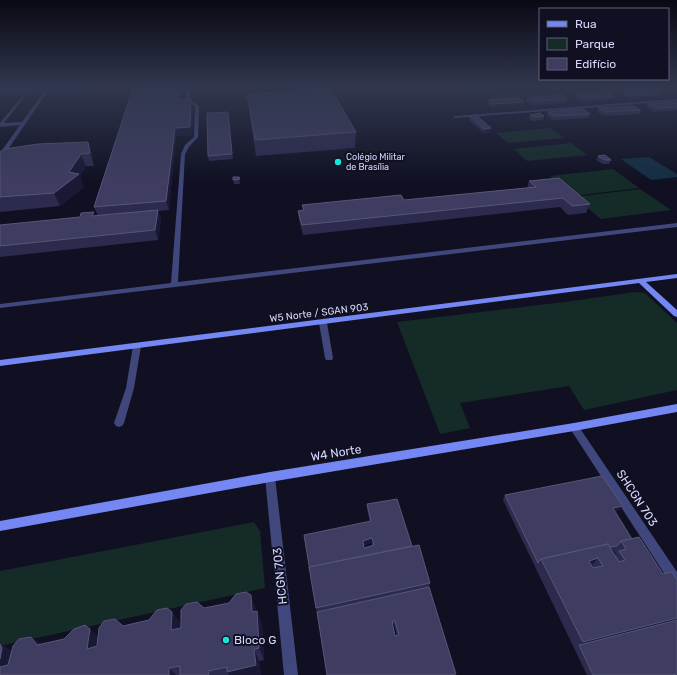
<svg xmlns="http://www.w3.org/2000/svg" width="677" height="675" font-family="Rubik,sans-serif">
	<rect width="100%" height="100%" fill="#101022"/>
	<g fill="#142b27">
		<path d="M460 88H478L502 93H522L601 88H672L494 100 489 96Z"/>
		<path d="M550 128 565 138 508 143 496 133Z"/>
		<path d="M571 143 587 155 527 161 514 149Z"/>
		<path d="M613 169 639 188 573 196 550 176Z"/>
		<path d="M640 189 671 210 601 219 574 197Z"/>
		<path d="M635 292 645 293 677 323V390L584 410 569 386 460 403 470 428 440 434 397 322 572 301Z"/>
		<path d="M254 522 260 531 265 588 0 646V571Z"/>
	</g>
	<path fill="#132e43" d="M649 157 677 174V177L651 180 621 159Z"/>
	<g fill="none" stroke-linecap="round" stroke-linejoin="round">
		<g fill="#40477c" fill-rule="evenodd">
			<path d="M187 88H191L189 100 199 106 198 137 189 147 185 154 178 282 677 223V227L0 308V304L171 283 181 154 185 145 194 137 195 106 185 100Z"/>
			<path d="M43 93 46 94 2 158H0V153L20 125 0 127V123L24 94 26 95 4 123 22 122Z"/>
			<path d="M677 99V101L455 118 453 117 455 116Z"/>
			<path d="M323 320 327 323 333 358 332 360H326L325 358 319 323Z"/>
			<path d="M137 343 141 346 134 388 124 423 122 426 119 427 116 426 114 423 126 388 133 346Z"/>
		</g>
		<g fill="#40477c" fill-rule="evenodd">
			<path d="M574 423 577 424 677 572V589L673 587 571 430 569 427 571 424Z"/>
			<path d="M270 472 274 474 275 477 298 675H284L265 477 266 474Z"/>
		</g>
		<g fill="#7587f2" fill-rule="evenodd">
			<path d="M677 274V278L646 282 677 310V317L674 316 639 283 0 366V360Z"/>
			<path d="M677 404V412L574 431 270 482 0 531V521L270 472 574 423Z"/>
		</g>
	</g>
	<g fill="#2c2b4e" fill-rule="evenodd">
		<path d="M0 88H182L180 100 193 107 192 135 176 136 169 210 158 211 161 219 158 240 0 257V225L98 216 94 207 133 88 0 96Z"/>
		<path d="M622 91 662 92 660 96 628 98 621 94Z"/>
		<path d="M247 94 356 132 355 148 256 156Z"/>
		<path d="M576 94 615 96 614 99 581 102 574 98Z"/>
		<path d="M527 98 567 99 566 103 532 105 526 101Z"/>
		<path d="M489 100 524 106 493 108 488 104Z"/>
		<path d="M677 102V110L654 112 647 108 648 104Z"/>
		<path d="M598 108 641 110 639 114 604 116 597 112Z"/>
		<path d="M228 112 233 159 209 161 208 156Z"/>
		<path d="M548 112 590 114 588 118 553 120 547 116Z"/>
		<path d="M530 115 544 116 543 120 532 121 529 119Z"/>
		<path d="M470 116 491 128 490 132 484 133 469 120Z"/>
		<path d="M88 142 92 155 94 166H86L80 176 84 187 60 206 0 212V152Z"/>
		<path d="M598 156 611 160 609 164H603L596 160Z"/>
		<path d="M233 177H239L240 184H234Z"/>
		<path d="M529 181 590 204 586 213 568 215 560 207 303 235 299 220 298 211H303L302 205 404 200 527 188Z"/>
		<path d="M505 495 623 506 619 510 615 511 677 675H587L503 500ZM612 550H613L616 554 615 555Z"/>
		<path d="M367 504 412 546 430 583 429 588 456 674 327 675 304 535 370 522 367 509ZM372 543V546L364 548V545ZM392 624H394L397 636H395Z"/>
		<path d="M204 608 256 609V611H257L262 625 264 660 259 661 261 675H0V644L12 651 64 639 85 625 98 637 123 626 149 620 172 612 181 624Z"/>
	</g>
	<g fill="#191835">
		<path d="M179 88H182L179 108 178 100Z"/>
		<path d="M191 99 193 107 192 135 176 136 169 210 166 201 175 128Z"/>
		<path d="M524 102V106L493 108 494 104Z"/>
		<path d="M491 128 490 132 484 133V129Z"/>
		<path d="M88 142 92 155 94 166 90 153Z"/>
		<path d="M81 154 86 166 80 176 84 187 60 206 54 193 69 172Z"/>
		<path d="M158 210 161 219 158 240 155 230Z"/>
		<path d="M623 506 619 510 609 513 613 508Z"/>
		<path d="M372 538V543L362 545 363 541Z"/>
		<path d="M598 558 591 567 589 561Z"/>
		<path d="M251 595 256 609 257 626 252 612Z"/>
		<path d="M257 611 262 625 264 660 259 648Z"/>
		<path d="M172 612 182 625 181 643 171 630Z"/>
		<path d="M677 618V623L579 645 583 642Z"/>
		<path d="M90 629 105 642 102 661 87 649Z"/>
		<path d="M31 637 50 649 37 645Z"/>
		<path d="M0 644 21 656 23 660 0 668Z"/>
		<path d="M254 649 259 661 261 675H229L227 672Z"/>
		<path d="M169 668 176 675H169Z"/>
	</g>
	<g fill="#3e3d61" stroke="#565679" fill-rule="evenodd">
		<path d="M0 88H21L0 89Z"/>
		<path d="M133 88H179L178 100 191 99 190 127 175 128 166 201 94 207Z"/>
		<path d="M654 88 662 92 630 95 622 91Z"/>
		<path d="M331 89 356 132 255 140 247 94Z"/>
		<path d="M608 92 615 96 582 98 576 94Z"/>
		<path d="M561 95 567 99 533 101 527 98Z"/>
		<path d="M519 98 524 102 494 104 489 100Z"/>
		<path d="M677 102V107L656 108 648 104Z"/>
		<path d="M633 106 641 110 606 112 598 108Z"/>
		<path d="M583 109 590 114 554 116 548 112Z"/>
		<path d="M228 112 232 154 208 156 207 113Z"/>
		<path d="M540 113 544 116 533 117 530 115Z"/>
		<path d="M476 115 491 128 484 129 470 116Z"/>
		<path d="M88 142 90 153 81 154 69 172 79 174 54 193 0 197V152L4 149 38 144Z"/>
		<path d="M605 155 611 160H605L598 156Z"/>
		<path d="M233 177H239L240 179 233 180Z"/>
		<path d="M559 178 590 204 572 206 563 198 302 225 298 211 304 210 302 205 401 195 404 200 536 187 529 181Z"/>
		<path d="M158 210 155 230 0 246V225L80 217 81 213 94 212 92 216Z"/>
		<path d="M602 476 623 506 613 508 632 539 621 541 617 546 610 547 608 544 541 559 538 563 505 495Z"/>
		<path d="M397 499 412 546 309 567 310 571 304 535 371 521 367 504ZM372 538 374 545 364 548 363 541Z"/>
		<path d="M639 537 663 574 672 572 677 580V618L583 642 541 559 608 544 619 562 625 560 619 551 626 549 621 541ZM598 558 603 566 593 568 589 561Z"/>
		<path d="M419 545 430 583 316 608 309 567Z"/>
		<path d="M429 587 456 674 451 675H327L317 612ZM392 621H395L399 635 395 636Z"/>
		<path d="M246 592 251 595 252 612 257 611 259 648 254 649 256 665 227 672V667L208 671 209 675H180V666L169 668V675H0V667L8 665 13 646 19 639 31 637 37 645 64 639 74 629 85 625 90 629 87 649 97 646 99 628 104 621 115 619 123 626 149 620 157 610 167 608 172 612 171 630 181 628V610L186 604 197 602 204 608 229 603 236 594Z"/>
		<path d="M677 620V674L672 675H593L579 645Z"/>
		<path d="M0 644 2 648 0 659Z"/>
	</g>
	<linearGradient id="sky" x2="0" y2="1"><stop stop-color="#090913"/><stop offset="0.48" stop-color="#31374f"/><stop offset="1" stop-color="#31374f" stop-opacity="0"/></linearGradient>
	<rect width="677" height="182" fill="url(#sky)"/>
	<g fill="#16e6d8" stroke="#101022" stroke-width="1.5">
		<circle cx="338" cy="162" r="4"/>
		<circle cx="226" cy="640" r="4"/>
	</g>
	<g text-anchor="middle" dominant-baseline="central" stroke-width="4" stroke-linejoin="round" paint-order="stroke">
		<g font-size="9" fill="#d5d7fb" stroke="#101022" text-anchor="start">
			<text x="346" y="157">Colégio Militar<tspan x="346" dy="10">de Brasília</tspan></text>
		</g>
		<g font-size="10" fill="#d5d7fb" stroke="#101022">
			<text transform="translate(319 313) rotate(-7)">W5 Norte / SGAN 903</text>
		</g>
		<g font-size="12" fill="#d5d7fb" stroke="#101022">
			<text transform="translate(336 453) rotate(-9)">W4 Norte</text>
			<text transform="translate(637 498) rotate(57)">SHCGN 703</text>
			<text transform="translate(280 576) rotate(-96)">HCGN 703</text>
		</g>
		<g font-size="12" fill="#d5d7fb" stroke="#101022" text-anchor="start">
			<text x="234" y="640">Bloco G</text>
		</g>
	</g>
	<rect x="539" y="8" width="130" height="72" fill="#101022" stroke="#5f6079"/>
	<rect x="547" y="21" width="20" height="6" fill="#7587f2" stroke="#5f6079"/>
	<text x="575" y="28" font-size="12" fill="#d5d7fb">Rua</text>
	<rect x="547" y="38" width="20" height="12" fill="#142b27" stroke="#5f6079"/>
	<text x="575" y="48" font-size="12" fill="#d5d7fb">Parque</text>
	<rect x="547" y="58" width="20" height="12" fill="#3e3d61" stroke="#5f6079"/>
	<text x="575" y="68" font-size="12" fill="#d5d7fb">Edifício</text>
</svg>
